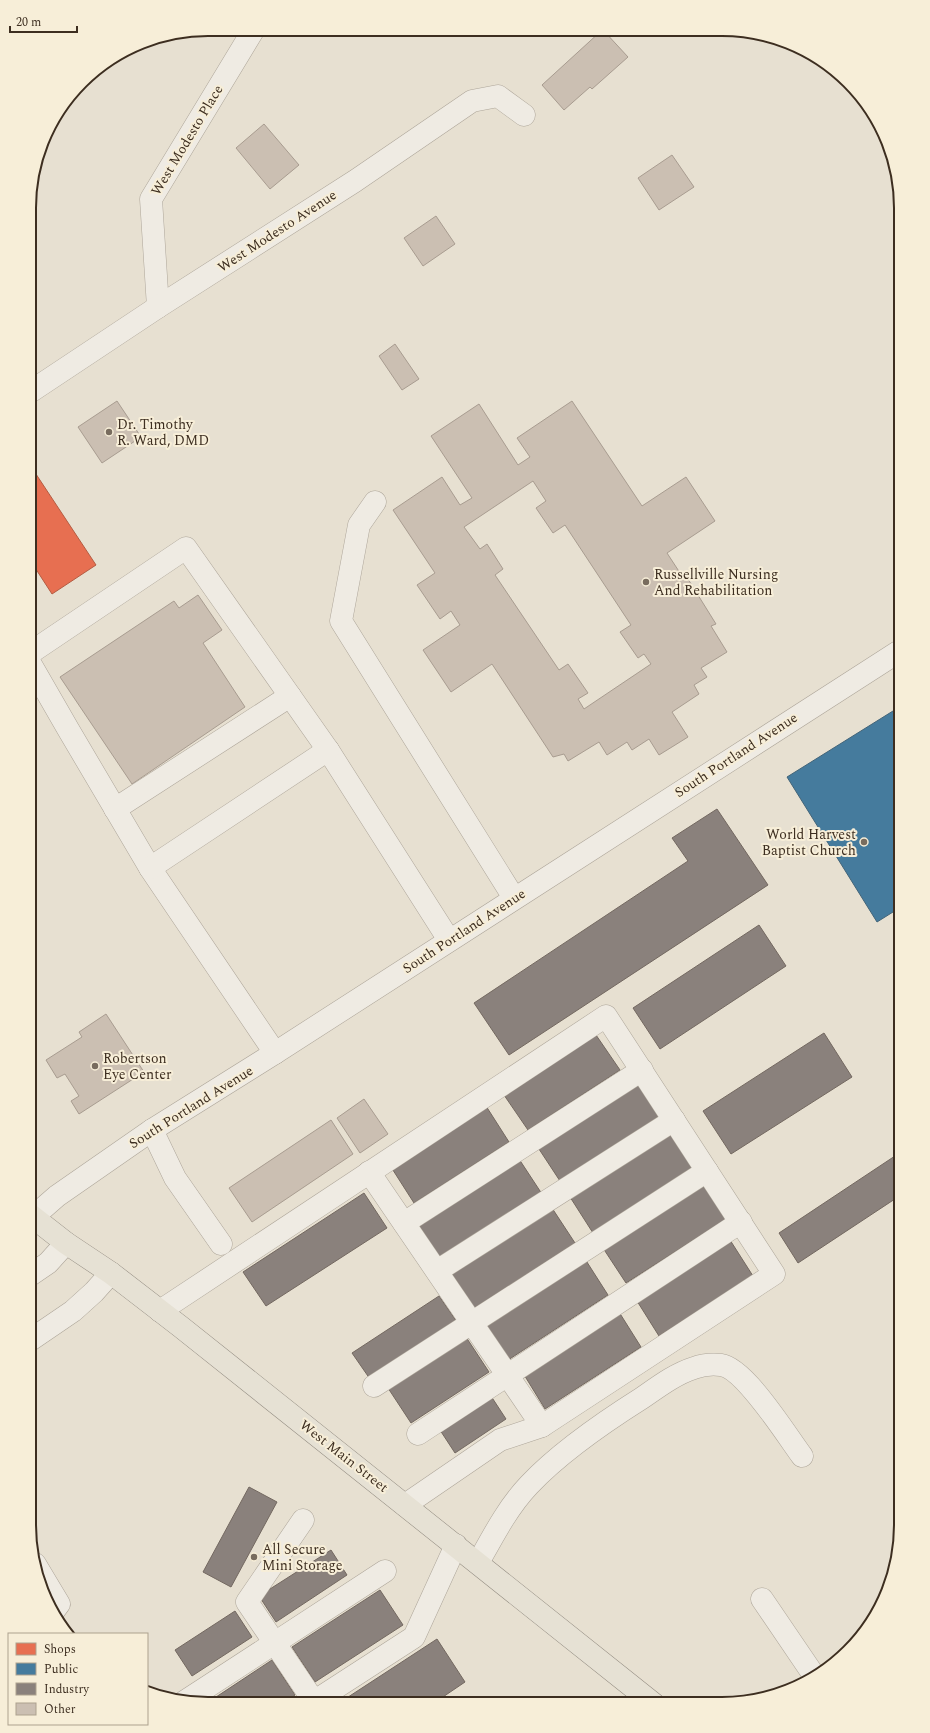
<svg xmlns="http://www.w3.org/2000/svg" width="930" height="1733" font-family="Spectral,serif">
	<rect width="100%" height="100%" fill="#e7e0d1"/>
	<path fill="#e76f51" stroke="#b45c42" d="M30 465 96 565 52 594 30 560Z"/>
	<path fill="#457b9d" stroke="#436478" d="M901 706V907L877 922 787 777Z"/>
	<g fill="#8a817c" stroke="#736860">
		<path d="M717 809 768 885 509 1055 474 1003 688 861 672 838Z"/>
		<path d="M759 925 786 966 660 1049 633 1008Z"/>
		<path d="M824 1033 852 1077 731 1154 703 1111Z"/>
		<path d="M596 1035 620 1070 528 1130 504 1095Z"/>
		<path d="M639 1080 662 1115 560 1181 537 1146Z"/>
		<path d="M486 1106 509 1142 414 1203 391 1167Z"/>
		<path d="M672 1131 695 1167 593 1233 570 1197Z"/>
		<path d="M901 1152V1195L798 1263 779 1233Z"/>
		<path d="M519 1159 542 1194 439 1261 416 1225Z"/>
		<path d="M705 1183 728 1218 626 1283 603 1248Z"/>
		<path d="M364 1193 387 1228 266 1306 243 1272Z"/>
		<path d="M552 1208 575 1243 472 1310 449 1274Z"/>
		<path d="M730 1240 753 1276 659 1336 637 1301Z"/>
		<path d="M585 1259 608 1295 505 1362 482 1326Z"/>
		<path d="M439 1296 457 1322 370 1379 352 1353Z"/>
		<path d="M619 1312 641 1347 545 1409 523 1373Z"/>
		<path d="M466 1337 489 1372 411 1423 388 1388Z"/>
		<path d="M489 1393 506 1419 455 1453 438 1427Z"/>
		<path d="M249 1487 277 1502 231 1587 203 1572Z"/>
		<path d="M331 1550 347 1575 276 1622 259 1596Z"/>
		<path d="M380 1590 403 1625 315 1682 292 1647Z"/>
		<path d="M235 1611 252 1637 192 1676 175 1650Z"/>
		<path d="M437 1639 465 1682 434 1703H339Z"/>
		<path d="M272 1660 295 1695 283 1703H207Z"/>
	</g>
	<g fill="#cbbfb2" stroke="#a89c90" fill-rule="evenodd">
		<path d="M601 31H604L628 57 592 89 590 87 564 110 542 85Z"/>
		<path d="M264 124 299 165 270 189 236 148Z"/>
		<path d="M672 155 694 187 659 210 638 178Z"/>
		<path d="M436 216 455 244 423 266 404 238Z"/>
		<path d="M395 344 419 379 402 390 379 356Z"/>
		<path d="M117 401 141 437 102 463 78 427Z"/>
		<path d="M572 401 642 506 686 477 715 521 667 553 684 579H688L716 624 711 626 727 652 701 668 707 677 694 685 699 694 672 712 688 737 659 755 649 739 632 750 627 742 607 755 599 742 568 761 564 754 553 757 492 664 451 692 423 650 460 625 451 611 440 619 417 585 435 573 393 510 442 477 460 505 472 498 431 436 479 404 518 465 530 457 517 438ZM533 481 546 501 536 508 553 533 565 525 631 625 620 632 638 658 644 654 651 664 584 709 578 699 588 693 568 664 559 670 495 575 503 569 487 544 480 549 464 527Z"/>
		<path d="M198 595 222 630 203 643 245 707 132 784 60 677 174 601 179 608Z"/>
		<path d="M106 1014 144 1072 79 1114 71 1101 79 1096 65 1074 57 1078 46 1060 82 1037 79 1032Z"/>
		<path d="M364 1099 388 1134 360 1153 337 1118Z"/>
		<path d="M331 1120 353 1154 252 1222 229 1188Z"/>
	</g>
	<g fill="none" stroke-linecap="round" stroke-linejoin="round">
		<defs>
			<g id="minor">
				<path d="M158 307 151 199 254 29"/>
				<path d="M30 392 158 307 355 181 472 101 498 96 524 115"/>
				<path d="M375 502 359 525 341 621 514 898"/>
				<path d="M30 653 186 548 328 750 449 940"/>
				<path d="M30 663 68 729 150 868 275 1053"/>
				<path d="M115 809 290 696"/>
				<path d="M150 868 328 750"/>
				<path d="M152 1130 175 1178 221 1244"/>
				<path d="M369 1172 542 1426"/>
				<path d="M33 1217 57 1196 152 1130 275 1053 898 652"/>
				<path d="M404 1223 642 1070"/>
				<path d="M437 1271 674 1120"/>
				<path d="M29 1276 48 1263 66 1243"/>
				<path d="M160 1311 606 1016 774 1274 542 1426 500 1440 405 1505"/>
				<path d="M29 1341 73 1311 94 1292 111 1273"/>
				<path d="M374 1386 707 1171"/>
				<path d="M418 1434 741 1222"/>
				<path d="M303 1520 247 1602 315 1703"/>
				<path d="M478 1563C493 1536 508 1507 529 1485 560 1452 604 1422 642 1398 658 1387 675 1374 694 1368 702 1365 713 1364 721 1365 745 1368 787 1436 802 1456"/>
				<path d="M35 1564 59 1604 53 1612"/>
				<path d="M762 1599 815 1677"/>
				<path d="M184 1702 385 1571"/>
				<path d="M312 1703 414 1637 456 1545"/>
			</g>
			<path id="major" d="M29 1214 66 1243 111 1273 181 1327 654 1704"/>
		</defs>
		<use href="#minor" stroke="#ada599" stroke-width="23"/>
		<use href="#major" stroke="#928b80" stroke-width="23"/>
		<use href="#minor" stroke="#efebe3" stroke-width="22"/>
		<use href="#major" stroke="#e6e1d4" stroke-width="22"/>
	</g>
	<g fill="#786c5e" stroke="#f7eed8" stroke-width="1.5">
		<circle cx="109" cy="432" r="4"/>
		<circle cx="646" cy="582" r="4"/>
		<circle cx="864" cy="842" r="4"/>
		<circle cx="95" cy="1066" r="4"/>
		<circle cx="254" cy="1557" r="4"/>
	</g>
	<g text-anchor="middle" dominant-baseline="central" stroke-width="4" stroke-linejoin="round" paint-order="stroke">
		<g font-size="14" fill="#3d2e20" stroke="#f7eed8">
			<text transform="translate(187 140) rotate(-59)">West Modesto Place</text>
			<text transform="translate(277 231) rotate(-33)">West Modesto Avenue</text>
			<text transform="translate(736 755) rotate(-33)">South Portland Avenue</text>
			<text transform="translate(464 931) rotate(-33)">South Portland Avenue</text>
			<text transform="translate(191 1107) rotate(-32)">South Portland Avenue</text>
			<text transform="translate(344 1456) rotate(38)">West Main Street</text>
		</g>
		<g font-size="14" fill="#3d2e20" stroke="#f7eed8" text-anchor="start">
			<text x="117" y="424">Dr. Timothy<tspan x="117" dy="16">R. Ward, DMD</tspan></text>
			<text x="654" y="574">Russellville Nursing<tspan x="654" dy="16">And Rehabilitation</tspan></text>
			<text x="856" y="834" text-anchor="end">World Harvest<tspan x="856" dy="16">Baptist Church</tspan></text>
			<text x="103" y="1058">Robertson<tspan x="103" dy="16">Eye Center</tspan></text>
			<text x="262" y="1549">All Secure<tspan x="262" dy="16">Mini Storage</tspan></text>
		</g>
	</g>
	<path d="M0 0H930V1733H0ZM208 36H722A172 172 0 0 1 894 208V1525A172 172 0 0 1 722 1697H208A172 172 0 0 1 36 1525V208A172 172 0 0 1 208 36Z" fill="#f7eed8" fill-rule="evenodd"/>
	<path fill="none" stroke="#3d2e20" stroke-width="2" d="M208 36H722A172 172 0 0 1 894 208V1525A172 172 0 0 1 722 1697H208A172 172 0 0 1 36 1525V208A172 172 0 0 1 208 36Z"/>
	<rect x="8" y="1633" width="140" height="92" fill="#f7eed8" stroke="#ada18e"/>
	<rect x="16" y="1643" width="20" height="12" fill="#e76f51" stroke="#ada18e"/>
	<text x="44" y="1653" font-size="12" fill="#3d2e20">Shops</text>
	<rect x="16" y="1663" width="20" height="12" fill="#457b9d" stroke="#ada18e"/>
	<text x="44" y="1673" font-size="12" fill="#3d2e20">Public</text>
	<rect x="16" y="1683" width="20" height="12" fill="#8a817c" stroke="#ada18e"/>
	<text x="44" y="1693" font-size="12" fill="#3d2e20">Industry</text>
	<rect x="16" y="1703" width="20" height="12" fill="#cbbfb2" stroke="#ada18e"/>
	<text x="44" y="1713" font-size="12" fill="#3d2e20">Other</text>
	<path d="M10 26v6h67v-6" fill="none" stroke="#3d2e20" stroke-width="2"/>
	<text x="16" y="26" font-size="12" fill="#3d2e20" stroke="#f7eed8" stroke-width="3" paint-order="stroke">20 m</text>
</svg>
